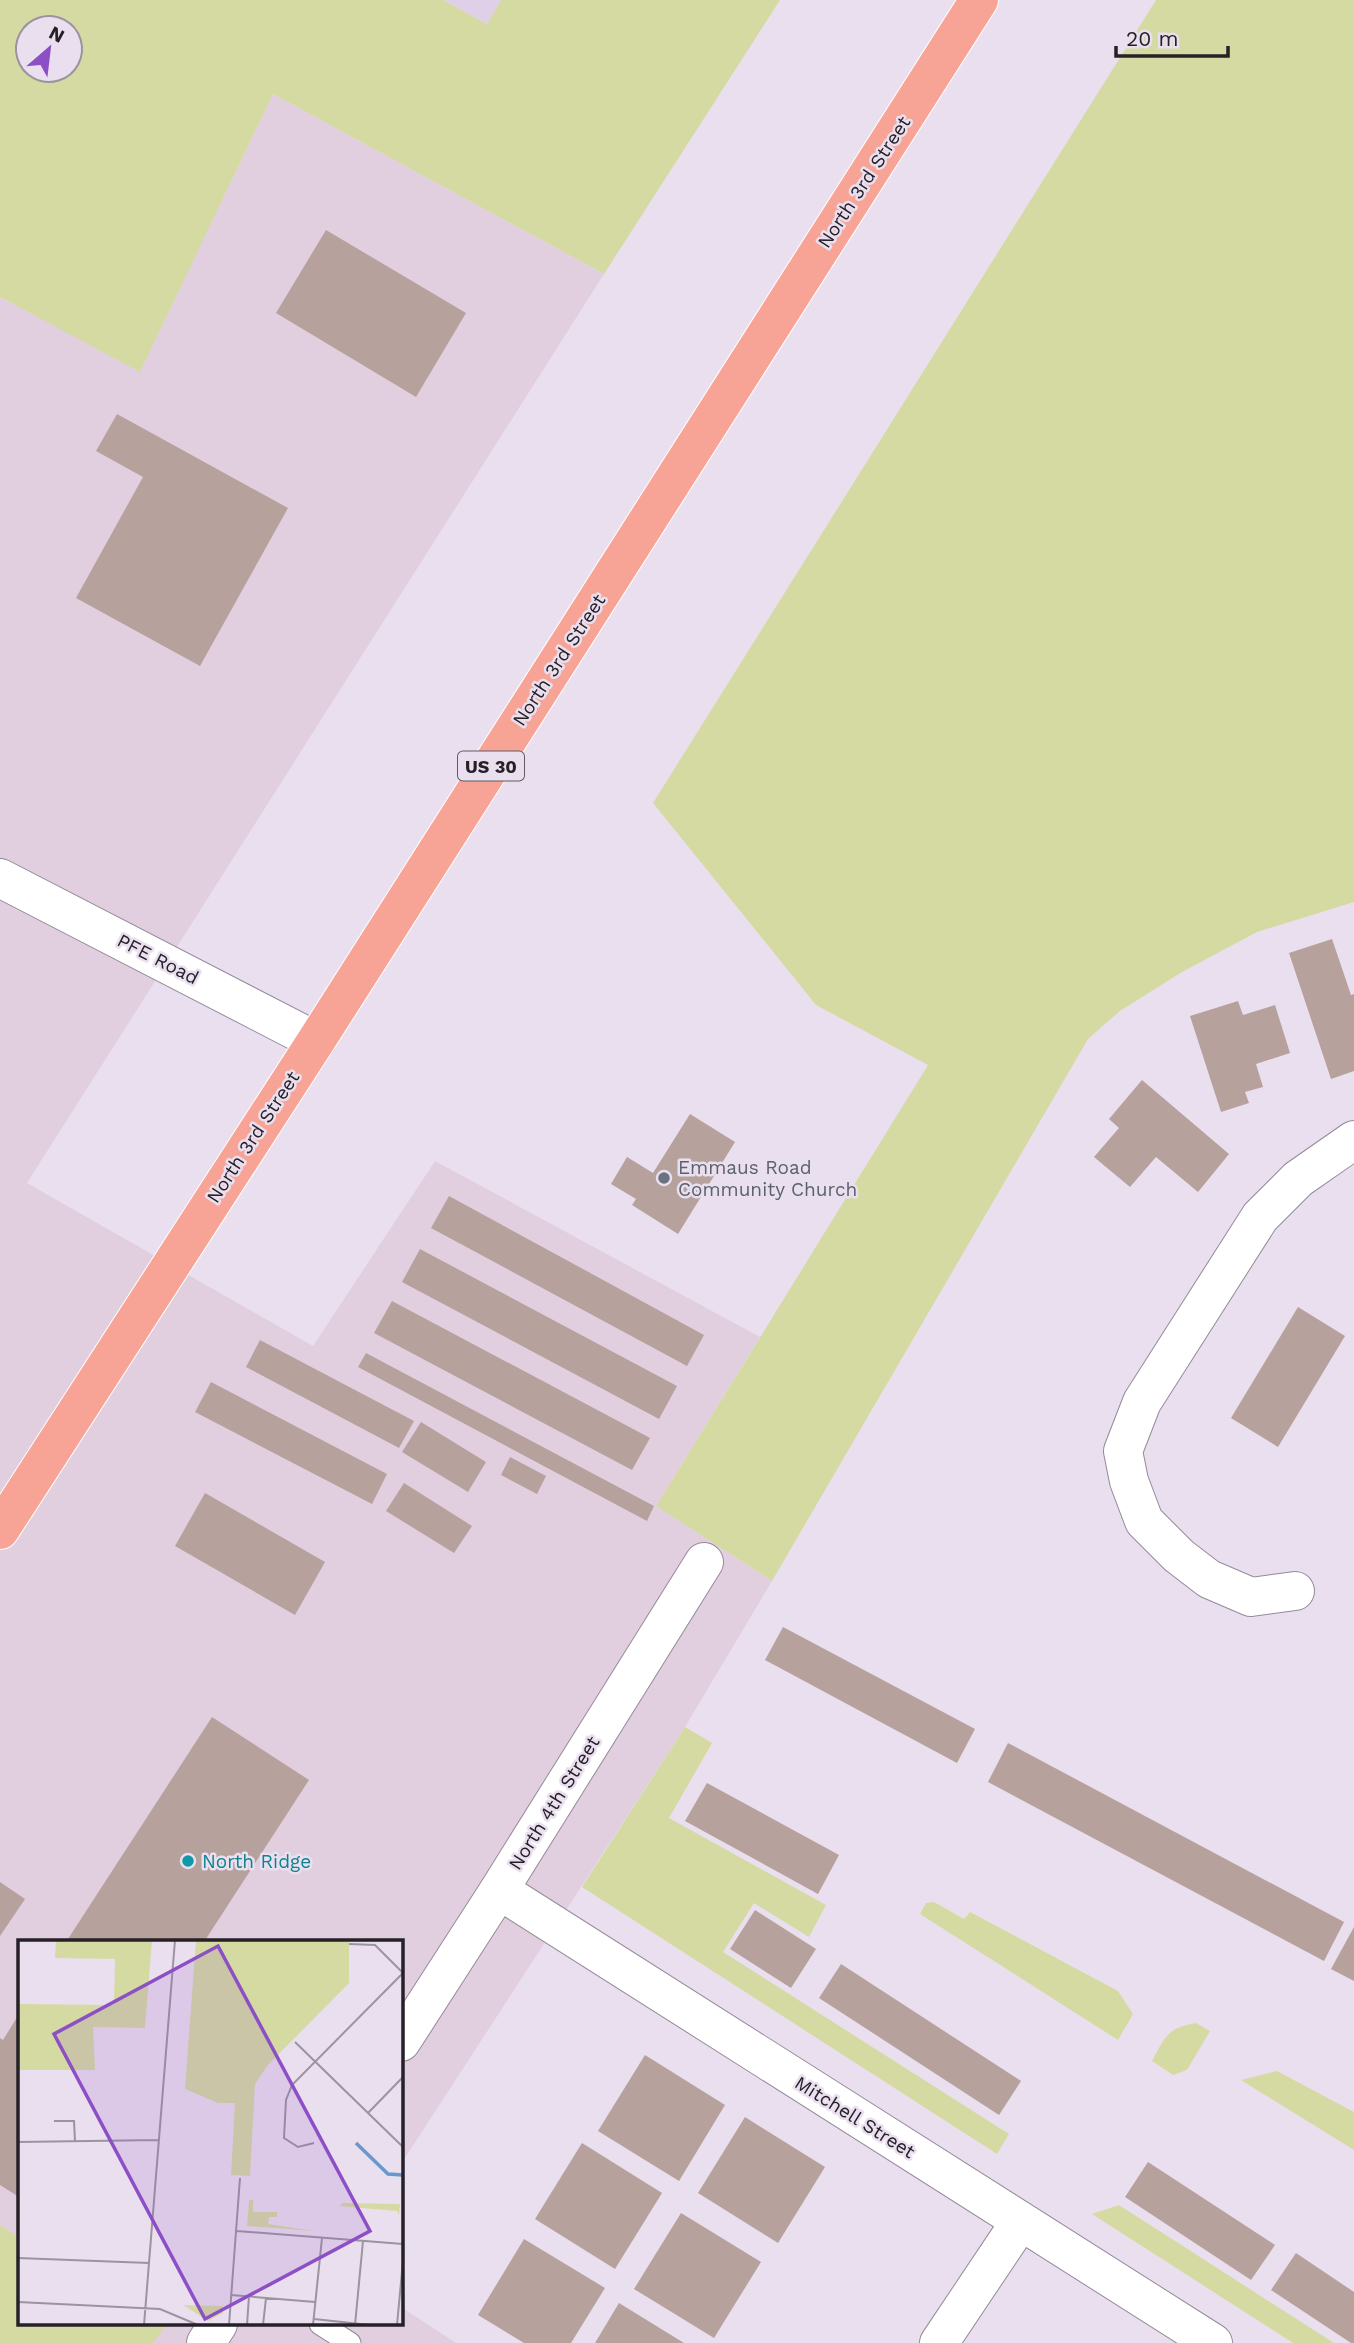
<svg xmlns="http://www.w3.org/2000/svg" width="1354" height="2343" font-family="'Work Sans',sans-serif">
	<rect width="100%" height="100%" fill="#eadfef"/>
	<path fill="#e1cfe0" d="M273 94 604 274 27 1183 313 1346 435 1161 760 1337 656 1506 772 1581 685 1727 401 2164V1942H19V2324H401V2307L456 2343H0V297L140 371Z"/>
	<path fill="#e0d0e7" d="M443 0H501L487 24Z"/>
	<g fill="#d5daa2" fill-rule="evenodd">
		<path d="M0 0H443L487 24 501 0H780L604 274 273 94 140 372 0 297ZM28 28H70V70H28Z"/>
		<path d="M1156 0H1354V902L1257 932 1182 972 1120 1011 1088 1039 772 1581 656 1506 928 1065 816 1005 653 803Z"/>
		<path d="M685 1727 712 1743 669 1818 826 1905 809 1937 754 1903 723 1952 1009 2134 997 2154 582 1887Z"/>
		<path d="M934 1902 964 1919 970 1912 1118 1991 1133 2014 1118 2040 920 1914 926 1903Z"/>
		<path d="M1196 2023 1210 2031 1187 2070 1173 2075 1152 2061C1165 2037 1167 2028 1196 2023Z"/>
		<path d="M1277 2071 1354 2112V2150L1241 2080Z"/>
		<path d="M1119 2205 1334 2343H1293L1092 2214Z"/>
		<path d="M0 2225 19 2237V2324H167L153 2343H0Z"/>
	</g>
	<g fill="#b6a19c">
		<path d="M326 230 466 313 416 397 276 313Z"/>
		<path d="M117 414 288 508 200 666 76 598 143 477 96 451Z"/>
		<path d="M1332 939 1351 995 1354 994V1071L1331 1079 1289 953Z"/>
		<path d="M1238 1001 1243 1015 1275 1005 1290 1053 1256 1064 1263 1087 1245 1092 1249 1103 1221 1112 1190 1016Z"/>
		<path d="M1142 1080 1229 1154 1198 1192 1156 1157 1130 1187 1094 1157 1119 1128 1109 1119Z"/>
		<path d="M690 1114 735 1142 678 1234 632 1205 636 1199 611 1184 627 1157 653 1173Z"/>
		<path d="M449 1196 704 1335 687 1366 431 1228Z"/>
		<path d="M420 1249 677 1386 659 1419 402 1282Z"/>
		<path d="M392 1301 650 1438 632 1470 374 1333Z"/>
		<path d="M1298 1307 1345 1336 1278 1447 1231 1418Z"/>
		<path d="M260 1340 414 1421 399 1448 246 1367Z"/>
		<path d="M366 1353 654 1506 647 1521 358 1367Z"/>
		<path d="M211 1382 387 1474 372 1504 195 1412Z"/>
		<path d="M421 1422 486 1462 468 1492 402 1452Z"/>
		<path d="M510 1457 546 1476 537 1494 501 1475Z"/>
		<path d="M404 1483 472 1526 454 1553 386 1511Z"/>
		<path d="M205 1493 325 1562 295 1615 175 1546Z"/>
		<path d="M783 1627 975 1729 957 1763 765 1660Z"/>
		<path d="M212 1717 309 1780 204 1942H66Z"/>
		<path d="M1008 1743 1344 1922 1324 1961 988 1782Z"/>
		<path d="M707 1783 839 1855 818 1894 685 1821Z"/>
		<path d="M0 1882 25 1899 0 1936Z"/>
		<path d="M755 1910 816 1949 791 1988 730 1949Z"/>
		<path d="M1354 1927V1981L1331 1969Z"/>
		<path d="M841 1964 1021 2081 999 2115 819 1998Z"/>
		<path d="M19 2014V2197L0 2185V2038L3 2040Z"/>
		<path d="M645 2055 725 2105 679 2181 598 2131Z"/>
		<path d="M745 2117 825 2167 778 2243 698 2193Z"/>
		<path d="M582 2143 662 2193 615 2269 535 2219Z"/>
		<path d="M1148 2162 1275 2245 1251 2280 1125 2197Z"/>
		<path d="M681 2213 761 2262 714 2338 634 2289Z"/>
		<path d="M524 2239 605 2288 571 2343H524L478 2315Z"/>
		<path d="M1296 2253 1354 2292V2343H1351L1271 2290Z"/>
		<path d="M619 2303 684 2343H595Z"/>
	</g>
	<g fill="none" stroke-linecap="round" stroke-linejoin="round">
		<defs>
			<path id="service" d="M320 2324 350 2343"/>
			<g id="minor">
				<path d="M0 878 316 1041"/>
				<path d="M704 1562 499 1890 1213 2343"/>
				<path d="M1295 1591 1251 1597 1209 1579 1179 1556 1144 1521 1129 1481 1123 1451 1142 1402 1260 1217 1298 1179 1354 1140"/>
				<path d="M939 2343 1020 2222"/>
			</g>
			<g id="tertiary">
				<path d="M401 2042 499 1890"/>
				<path d="M206 2343 218 2324"/>
			</g>
			<path id="primary" d="M0 1530 316 1041 979 0"/>
		</defs>
		<use href="#service" stroke="#958a99" stroke-width="23"/>
		<use href="#minor" stroke="#958a99" stroke-width="40"/>
		<use href="#tertiary" stroke="#958a99" stroke-width="40"/>
		<use href="#primary" stroke="#fff" stroke-width="40"/>
		<use href="#service" stroke="#fff" stroke-width="21"/>
		<use href="#minor" stroke="#fff" stroke-width="38"/>
		<use href="#tertiary" stroke="#fff" stroke-width="38"/>
		<use href="#primary" stroke="#f7a497" stroke-width="38"/>
	</g>
	<circle fill="#6b7280" stroke="#eadfef" stroke-width="2.5" cx="664" cy="1178" r="7"/>
	<circle fill="#0f9aa8" stroke="#eadfef" stroke-width="2.5" cx="188" cy="1861" r="7"/>
	<g text-anchor="middle" dominant-baseline="central" stroke-width="5" stroke-linejoin="round" paint-order="stroke">
		<rect fill="#eadfef" stroke="#605a63" stroke-width="2" x="458" y="751.5" width="66" height="29" rx="5"/>
		<g font-size="18" font-weight="bold" fill="#252127">
			<text x="491" y="766">US 30</text>
		</g>
		<g font-size="19" fill="#252127" stroke="#eadfef">
			<text transform="translate(864 182) rotate(-57)">North 3rd Street</text>
			<text transform="translate(559 660) rotate(-57)">North 3rd Street</text>
			<text transform="translate(158 959) rotate(27)">PFE Road</text>
			<text transform="translate(253 1137) rotate(-57)">North 3rd Street</text>
			<text transform="translate(554 1803) rotate(-58)">North 4th Street</text>
			<text transform="translate(855 2117) rotate(32)">Mitchell Street</text>
		</g>
		<g font-size="19" fill="#5b616d" stroke="#eadfef" text-anchor="start">
			<text x="678" y="1167">Emmaus Road<tspan x="678" dy="22">Community Church</tspan></text>
		</g>
		<g font-size="19" fill="#0d838f" stroke="#eadfef" text-anchor="start">
			<text x="202" y="1861">North Ridge</text>
		</g>
	</g>
	<g transform="translate(18 1940)">
		<rect width="385" height="385" fill="#eadfef"/>
		<path d="M38 0H134L127 88 75 87 77 130H0V64L96 65 97 19 37 18ZM178 0H331V43L249 126 237 144 232 236 213 235 217 163H200L167 149ZM231 260H235V272H259V277H251L250 284 296 291 229 286ZM325 263 382 264 381 275 379 271 321 266ZM204 361 205 373 190 381 165 365 204 366Z" fill="#d5daa2"/>
		<path fill="none" stroke="#6799cb" stroke-width="3.5" d="M338 203 370 234 385 235"/>
		<path fill="none" stroke="#9b939f" stroke-width="2" d="M331 4 357 5 385 33M277 102 385 207M350 173 385 137M36 181H56L57 201M0 202 141 200M296 203 280 207 266 198 268 160 274 145 385 33M219 291 385 304M0 318 131 323M213 355 297 362M0 362 142 369 180 385M296 379 352 385M126 385 157 0M211 385 222 238M229 385 231 356M245 385 248 358M295 385 304 298M337 385 345 301M379 385 385 321"/>
		<path fill="#8c4fc5" fill-opacity="0.15" stroke="#8c4fc5" stroke-width="3.5" d="M200 6 352 291 187 379 36 94Z"/>
		<rect width="385" height="385" fill="none" stroke="#252127" stroke-width="3.5"/>
	</g>
	<g transform="translate(49 49) rotate(28)"><circle r="33" fill="#eadfef" stroke="#9b939f" stroke-width="2"/>
	<path d="M0-5L12 26L0 18L-12 26Z" fill="#8c4fc5"/>
	<text y="-10" font-size="19" font-weight="bold" text-anchor="middle" fill="#252127">N</text>
	</g>
	<path d="M1116 46v10h112v-10" fill="none" stroke="#252127" stroke-width="3.5"/>
	<text x="1126" y="46" font-size="21" fill="#252127" stroke="#eadfef" stroke-width="5" paint-order="stroke">20 m</text>
</svg>
